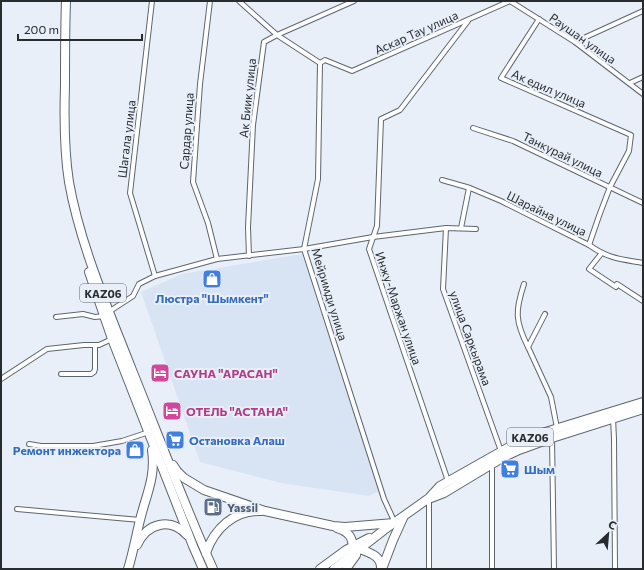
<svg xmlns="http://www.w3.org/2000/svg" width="644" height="570" font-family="Commissioner,sans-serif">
	<rect width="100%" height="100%" fill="#e8eff9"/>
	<path fill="#d8e4f4" d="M302 254 379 491 369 496 281 483 200 462 141 292 182 274Z"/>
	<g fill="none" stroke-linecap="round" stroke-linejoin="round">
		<defs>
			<g id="street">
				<path d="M152 1 130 193 155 276"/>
				<path d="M210 1 200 84 193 182 208 223 217 259"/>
				<path d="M239 1 277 35 320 63 325 60 352 71 510 1"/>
				<path d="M510 1 575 42 643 94"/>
				<path d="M539 19 501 78 631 135 629 151 610 187 599 216 589 245"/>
				<path d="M575 42 643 11"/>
				<path d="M320 63 318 179 304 249 384 499 395 523"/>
				<path d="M630 83 643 77"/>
				<path d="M473 128 513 141 643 203"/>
				<path d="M442 180 470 188 501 201 589 245C609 259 620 259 643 263"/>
				<path d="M446 228 443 289 501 451"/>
				<path d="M461 228 469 188"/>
				<path d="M601 254 589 269 616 287 617 284 643 301"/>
				<path d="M249 256 248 227 253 125 264 42 277 35 354 1"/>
				<path d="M524 284C515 311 515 321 528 347L545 314"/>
				<path d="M110 311 133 296 139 284 155 276 217 259 304 249 373 237 446 228 476 229"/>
				<path d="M56 317 83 314 95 317 105 316"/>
				<path d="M528 347 551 397 557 428"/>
				<path d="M61 374H91L94 372 95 369V345"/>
				<path d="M1 379 47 349 84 345H99L112 339"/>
				<path d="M613 418 614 439 615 569"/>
				<path d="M552 438 554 569"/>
				<path d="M29 444 41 446H93L122 441 149 432"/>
				<path d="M448 481 369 249 377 226 381 119 400 110 468 21"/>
				<path d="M17 509 140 520"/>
				<path d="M429 569V499"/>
				<path d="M492 569V464"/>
			</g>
			<g id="highway">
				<path d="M66 1C65 29 65 57 65 85 64 118 64 150 69 182 80 245 109 311 132 370 159 437 184 504 213 569"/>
				<path d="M89 272 112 339 193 546 203 569"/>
				<path d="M173 465 177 471 184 478 204 490 265 511 333 526 345 527 394 523"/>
				<path d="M431 498 444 493 502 458 519 450 552 438 643 409"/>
				<path d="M337 528C349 532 353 537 353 550"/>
				<path d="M137 545C147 523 170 517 187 535"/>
				<path d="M360 549C370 553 382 556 381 569"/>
				<path d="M206 553C214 529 234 510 261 511"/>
				<path d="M128 569C133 553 136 536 140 520 146 495 156 477 152 450"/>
				<path d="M320 569 346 550 369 538"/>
				<path d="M334 569 384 530 429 498 440 486 509 447 529 437 643 402"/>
				<path d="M346 569 356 555"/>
				<path d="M382 569 393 540 403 518"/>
			</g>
		</defs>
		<use href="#street" stroke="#5f656d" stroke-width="6"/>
		<use href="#highway" stroke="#5f656d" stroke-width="10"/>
		<use href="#street" stroke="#fff" stroke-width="4"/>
		<use href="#highway" stroke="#fff" stroke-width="8"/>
	</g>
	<defs>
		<symbol id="shop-square" viewBox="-11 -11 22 22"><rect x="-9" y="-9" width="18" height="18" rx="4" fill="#3f7fe0" stroke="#e8eff9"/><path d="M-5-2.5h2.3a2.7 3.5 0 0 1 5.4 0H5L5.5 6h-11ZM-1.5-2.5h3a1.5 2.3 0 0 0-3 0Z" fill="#fff"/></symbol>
		<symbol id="hotel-square" viewBox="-11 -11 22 22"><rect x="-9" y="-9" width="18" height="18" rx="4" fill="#d1479c" stroke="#e8eff9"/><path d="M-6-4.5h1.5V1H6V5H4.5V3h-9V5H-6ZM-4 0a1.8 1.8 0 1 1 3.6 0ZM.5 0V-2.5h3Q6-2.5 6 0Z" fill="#fff"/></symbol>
		<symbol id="supermarket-square" viewBox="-11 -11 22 22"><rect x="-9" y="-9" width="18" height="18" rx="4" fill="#3f7fe0" stroke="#e8eff9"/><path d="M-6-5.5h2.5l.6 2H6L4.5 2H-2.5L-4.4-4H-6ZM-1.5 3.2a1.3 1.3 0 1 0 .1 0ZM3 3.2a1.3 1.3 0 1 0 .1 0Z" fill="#fff"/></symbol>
		<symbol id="fuel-square" viewBox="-11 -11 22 22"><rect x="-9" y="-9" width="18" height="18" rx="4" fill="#5c6f8a" stroke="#e8eff9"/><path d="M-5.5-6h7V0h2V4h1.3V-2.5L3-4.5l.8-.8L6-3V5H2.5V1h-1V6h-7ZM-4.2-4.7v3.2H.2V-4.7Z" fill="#fff"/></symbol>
	</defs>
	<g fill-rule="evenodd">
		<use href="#shop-square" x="201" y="268" width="22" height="22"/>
		<use href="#hotel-square" x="149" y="362" width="22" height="22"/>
		<use href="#hotel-square" x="161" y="400" width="22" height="22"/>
		<use href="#supermarket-square" x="164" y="429" width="22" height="22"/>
		<use href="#shop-square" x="124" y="439" width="22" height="22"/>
		<use href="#supermarket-square" x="499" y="458" width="22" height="22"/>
		<use href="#fuel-square" x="202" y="496" width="22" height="22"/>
	</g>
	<g text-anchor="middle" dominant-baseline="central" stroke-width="4" stroke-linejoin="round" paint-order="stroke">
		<g fill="#e8eff9" stroke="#62666c" stroke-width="1">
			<rect x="80" y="284" width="46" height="18" rx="3"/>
			<rect x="507" y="428" width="46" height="18" rx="3"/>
		</g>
		<g font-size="11" font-weight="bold" fill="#292c2f">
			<text x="103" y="293">KАZ06</text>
			<text x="530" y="437">KАZ06</text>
		</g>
		<g font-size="12" fill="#292c2f" stroke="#e8eff9">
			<text transform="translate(416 32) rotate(-24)">Аскар Тау улица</text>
			<text transform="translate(583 38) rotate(35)">Раушан улица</text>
			<text transform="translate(549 88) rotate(23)">Ак едил улица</text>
			<text transform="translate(247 98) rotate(-84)">Ак Биик улица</text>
			<text transform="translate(186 131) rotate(-86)">Сардар улица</text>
			<text transform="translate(126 139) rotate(-83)">Шагала улица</text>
			<text transform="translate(563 154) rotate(26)">Танкурай улица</text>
			<text transform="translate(547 213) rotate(26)">Шарайна улица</text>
			<text transform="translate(330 294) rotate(73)">Мейримди улица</text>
			<text transform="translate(399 308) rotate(71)">Инжу-Маржан улица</text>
			<text transform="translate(471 338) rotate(70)">улица Саркырама</text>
		</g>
		<g font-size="12" font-weight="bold" fill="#366cbe" stroke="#e8eff9" text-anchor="start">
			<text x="212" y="298" text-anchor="middle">Люстра "Шымкент"</text>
			<text x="189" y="440">Остановка Алаш</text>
			<text x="121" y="450" text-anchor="end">Ремонт инжектора</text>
			<text x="524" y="469">Шым</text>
		</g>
		<g font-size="12" font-weight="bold" fill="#b23c85" stroke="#e8eff9" text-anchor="start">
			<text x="174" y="373">САУНА "АРАСАН"</text>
			<text x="186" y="411">ОТЕЛЬ "АСТАНА"</text>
		</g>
		<g font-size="12" font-weight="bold" fill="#4e5e75" stroke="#e8eff9" text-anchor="start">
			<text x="227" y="507">Yassil</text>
		</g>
	</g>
	<rect width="644" height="570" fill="none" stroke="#292c2f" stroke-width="4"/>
	<g transform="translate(608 534) rotate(26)" stroke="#e8eff9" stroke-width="3" paint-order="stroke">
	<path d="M0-3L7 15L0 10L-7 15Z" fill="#292c2f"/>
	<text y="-6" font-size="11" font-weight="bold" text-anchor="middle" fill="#292c2f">С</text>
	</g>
	<path d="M18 34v6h124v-6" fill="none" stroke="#292c2f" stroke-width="2"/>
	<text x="24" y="34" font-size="12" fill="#292c2f" stroke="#e8eff9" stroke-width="3" paint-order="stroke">200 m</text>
</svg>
